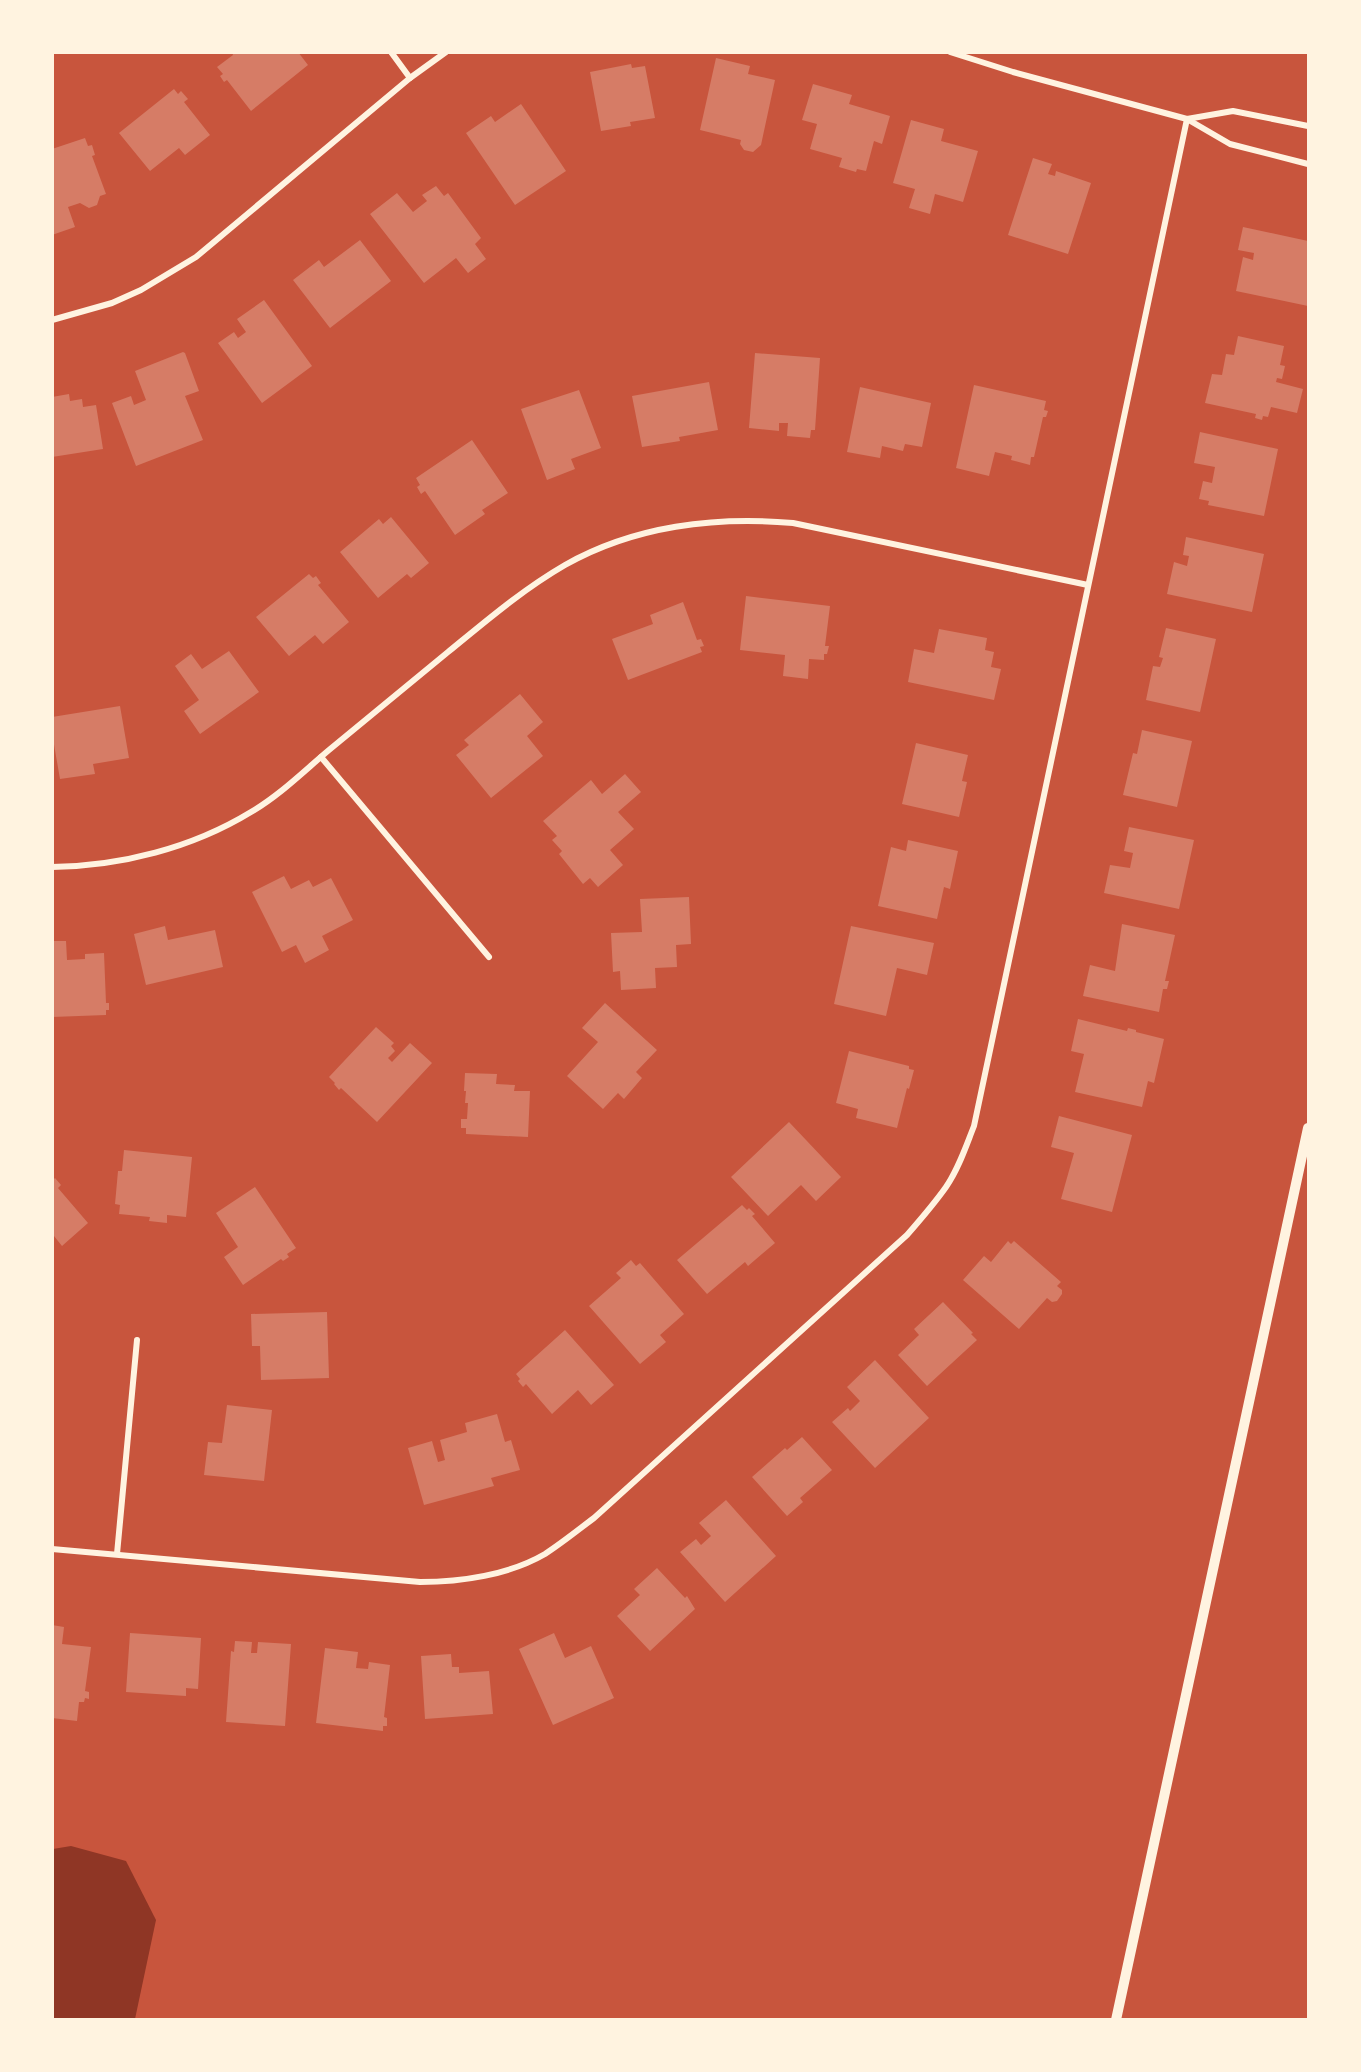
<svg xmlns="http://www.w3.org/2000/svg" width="1361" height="2072" font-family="Montserrat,sans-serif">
	<rect width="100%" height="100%" fill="#c8553d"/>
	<path fill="#8f3625" d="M71 1846 126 1861 156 1920 135 2019H53V1849Z"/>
	<g fill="#d67c66">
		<path d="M232 52H298L308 65 251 111 227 80 224 82 220 76 223 74 217 67 233 55Z"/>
		<path d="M716 58 750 66 748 74 775 80 761 145 753 152 744 150 740 144 741 140 700 130Z"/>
		<path d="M631 64 632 68 645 66 655 118 630 122 631 126 601 131 590 72Z"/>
		<path d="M813 84 852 95 849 104 890 116 882 144 874 141 866 171 857 169 856 172 839 167 842 158 810 149 817 124 802 120Z"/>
		<path d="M174 89 178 94 181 91 188 99 184 102 210 135 185 155 179 148 150 171 119 133Z"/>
		<path d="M521 104 566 171 515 205 466 133 491 116 495 122Z"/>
		<path d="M911 120 944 129 941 141 978 151 963 202 935 194 930 214 909 208 915 189 893 183Z"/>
		<path d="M85 138 88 146 92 145 95 155 92 156 106 194 100 196 97 205 89 208 80 203 68 207 75 227 52 235V149Z"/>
		<path d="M1033 158 1052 164 1048 174 1055 176 1056 171 1091 183 1068 254 1008 235Z"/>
		<path d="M436 186 444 196 448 193 481 238 475 244 486 259 468 273 456 258 424 283 370 214 397 193 413 212 427 201 422 195Z"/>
		<path d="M1243 227 1308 241V306L1236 291 1243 257 1253 260 1254 253 1238 250Z"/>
		<path d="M360 240 391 281 330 328 293 280 319 260 324 267Z"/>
		<path d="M264 300 312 366 262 403 218 343 234 332 238 338 246 332 237 319Z"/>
		<path d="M1238 336 1284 346 1280 365 1285 366 1282 379 1277 378 1276 382 1303 389 1297 413 1271 407 1268 417 1263 416 1262 420 1255 418 1256 414 1205 403 1212 374 1222 375 1226 354 1234 355Z"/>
		<path d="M183 352 185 353 199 391 185 396 203 440 136 466 112 403 131 396 134 405 146 400 135 371Z"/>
		<path d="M755 353 820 358 815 430H811L810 438 787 436 788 423H779V431L749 428Z"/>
		<path d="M709 382 718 430 679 437 680 441 642 447 632 396Z"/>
		<path d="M974 385 1046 401 1044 410 1048 411 1046 417H1043L1034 457H1031L1030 465 1011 460 1012 456 995 452 989 476 956 468Z"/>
		<path d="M860 387 931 403 922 447 905 444 903 451 882 446 880 458 847 452Z"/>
		<path d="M579 390 601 448 571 459 575 469 547 480 521 409Z"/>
		<path d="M69 394 70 401 82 399 83 407 96 405 103 449 52 457V397Z"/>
		<path d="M1200 432 1278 449 1264 516 1208 505 1209 501 1199 499 1203 481 1212 483 1215 467 1194 463Z"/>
		<path d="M472 440 508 493 482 510 485 514 455 535 425 491 421 494 417 487 420 485 416 478Z"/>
		<path d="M391 517 429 563 411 578 407 574 378 598 340 552 379 519 383 524Z"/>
		<path d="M1186 537 1264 554 1252 612 1167 594 1174 562 1187 566 1189 556 1183 555Z"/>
		<path d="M309 574 313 578 316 576 321 583 318 585 349 622 323 644 315 635 289 656 256 617Z"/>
		<path d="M746 596 830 606 825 646H829L827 654H824V660L809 659 808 679 783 676 785 655 740 650Z"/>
		<path d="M683 602 697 640 701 639 704 646 700 647 702 652 628 680 612 639 653 624 650 615Z"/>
		<path d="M1166 628 1216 639 1200 712 1146 700 1153 666 1160 667 1163 658 1159 657Z"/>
		<path d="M939 629 987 638 985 650 994 652 991 667 1001 669 994 700 908 682 914 649 934 653Z"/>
		<path d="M229 651 259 692 200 734 184 711 199 700 175 666 191 654 202 669Z"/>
		<path d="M520 694 543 722 527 736 543 756 491 798 456 755 469 745 464 740Z"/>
		<path d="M120 706 129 758 93 764 95 774 60 779 52 733V717Z"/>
		<path d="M1142 730 1192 741 1177 807 1123 795 1133 753 1137 754Z"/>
		<path d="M916 743 968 755 962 781 967 782 959 817 902 804Z"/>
		<path d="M625 774 641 792 618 812 634 829 610 850 623 865 598 887 590 878 583 884 559 854 562 851 552 840 557 836 543 821 591 780 602 794Z"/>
		<path d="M1129 827 1194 840 1179 909 1104 893 1110 865 1130 868 1133 853 1124 851Z"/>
		<path d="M908 840 958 851 950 889 944 887 937 919 878 906 891 847 906 851Z"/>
		<path d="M284 876 291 889 309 880 313 887 331 878 353 920 322 936 329 950 305 963 296 945 282 952 252 892Z"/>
		<path d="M689 897 691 944 676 945 677 967 655 968 656 988 621 990 620 971 613 972 611 933 642 932 640 899Z"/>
		<path d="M1122 924 1175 935 1165 981H1169L1167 989H1163L1159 1012 1083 996 1090 965 1115 971Z"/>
		<path d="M165 926 168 940 215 930 223 967 146 985 134 934Z"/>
		<path d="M851 926 934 943 927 975 897 968 886 1016 834 1004Z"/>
		<path d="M52 941H66L67 960 85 959V954L104 953 106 1003H109V1010H106V1015L52 1017Z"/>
		<path d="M605 1003 657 1050 636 1072 642 1078 624 1099 618 1093 603 1109 567 1076 598 1042 582 1028Z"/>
		<path d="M1078 1019 1127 1031 1128 1028 1136 1030V1032L1164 1039 1154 1083 1148 1081 1142 1107 1075 1092 1084 1054 1071 1051Z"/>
		<path d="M376 1027 394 1043 391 1046 395 1051 388 1058 392 1062 410 1043 432 1063 377 1122 341 1088 339 1090 334 1084 335 1083 329 1077Z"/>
		<path d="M849 1051 909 1066V1069L914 1070 909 1089 907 1088 897 1128 856 1118 858 1109 836 1103Z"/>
		<path d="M465 1073 497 1074 496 1084 515 1085 514 1091H530L528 1137 466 1134V1128H461V1119H467L468 1103H465L466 1091H464Z"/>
		<path d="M1059 1116 1132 1135 1112 1212 1061 1199 1074 1153 1051 1147Z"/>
		<path d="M789 1122 841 1177 816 1201 801 1185 768 1216 731 1177Z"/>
		<path d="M124 1150 192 1157 186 1217 167 1215V1223L149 1221 150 1217 119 1214 120 1205 115 1204 118 1171H122Z"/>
		<path d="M55 1178 61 1185 58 1188 88 1223 62 1246 54 1236 52 1237V1181Z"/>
		<path d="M255 1187 296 1248 287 1254 289 1257 283 1261 281 1259 243 1285 224 1257 238 1247 216 1213Z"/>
		<path d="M742 1205 747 1210 749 1208 755 1214 752 1216 775 1243 748 1266 745 1262 707 1294 677 1260Z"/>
		<path d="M1008 1241 1011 1244 1014 1241 1061 1282 1057 1286 1062 1290V1294L1057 1301 1052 1302 1047 1298 1019 1329 963 1280 984 1256 991 1262Z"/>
		<path d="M631 1260 636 1266 640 1263 684 1314 660 1335 666 1342 640 1364 589 1306 621 1278 616 1273Z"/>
		<path d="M943 1302 973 1333 971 1334 977 1340 927 1386 898 1355 919 1335 914 1329Z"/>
		<path d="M327 1312 329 1378 261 1380 260 1346H252L251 1314Z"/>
		<path d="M565 1330 614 1385 591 1405 578 1390 552 1414 526 1384 523 1387 518 1381 520 1379 516 1374Z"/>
		<path d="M875 1360 929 1418 875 1468 832 1422 848 1408 850 1411 860 1401 847 1387Z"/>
		<path d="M227 1405 272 1410 264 1481 204 1475 208 1442 222 1443Z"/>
		<path d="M497 1414 505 1442 511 1440 520 1470 491 1478 494 1486 424 1505 408 1448 432 1441 438 1462 445 1460 440 1440 467 1432 465 1423Z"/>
		<path d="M802 1437 832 1470 800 1498 803 1502 787 1516 752 1477 785 1448 787 1450Z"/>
		<path d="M726 1500 776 1556 725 1602 680 1552 696 1539 701 1545 711 1536 699 1523Z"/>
		<path d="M657 1568 685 1598 687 1596 695 1609 650 1651 617 1616 640 1595 634 1589Z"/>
		<path d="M52 1625 64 1627 62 1644 91 1647 85 1691 89 1692V1699L85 1698 84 1702H79L77 1721 52 1718Z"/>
		<path d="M130 1633 201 1638 198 1689 186 1688V1696L126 1692Z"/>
		<path d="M554 1633 565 1658 591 1646 614 1698 553 1725 519 1649Z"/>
		<path d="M235 1641 252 1642 251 1653H257L258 1642 291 1644 285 1726 226 1722 231 1651 234 1652Z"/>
		<path d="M325 1648 358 1652 356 1668 368 1669 369 1662 390 1665 384 1717 387 1718V1726H383V1731L316 1723Z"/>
		<path d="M451 1654 452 1667H459V1673L489 1671 493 1714 425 1719 421 1656Z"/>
	</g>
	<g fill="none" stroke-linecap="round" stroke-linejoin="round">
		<g stroke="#fff3e0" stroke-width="6">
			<path d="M391 52 410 78"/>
			<path d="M950 52 1013 72 1187 119 1230 144 1308 164"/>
			<path d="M1187 119 1233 111 1308 126"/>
			<path d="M52 320 112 303 141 290 196 257 410 78 446 52"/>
			<path d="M321 757 489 957"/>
			<path d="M52 867C121 866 192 848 251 812 280 795 304 771 329 750 369 717 409 684 448 652 486 621 522 590 565 565 634 526 715 516 793 523L1088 585"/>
			<path d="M52 1549 420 1582C461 1582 509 1575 545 1554 562 1543 578 1530 594 1518L907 1235C921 1219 934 1204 946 1187 959 1168 966 1146 974 1126L1187 119"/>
			<path d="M117 1554 137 1340"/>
		</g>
		<path stroke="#fff3e0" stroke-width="10" d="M1116 2020 1308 1128"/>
	</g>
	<rect width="1361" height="2072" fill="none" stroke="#fff3e0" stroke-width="108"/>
</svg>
